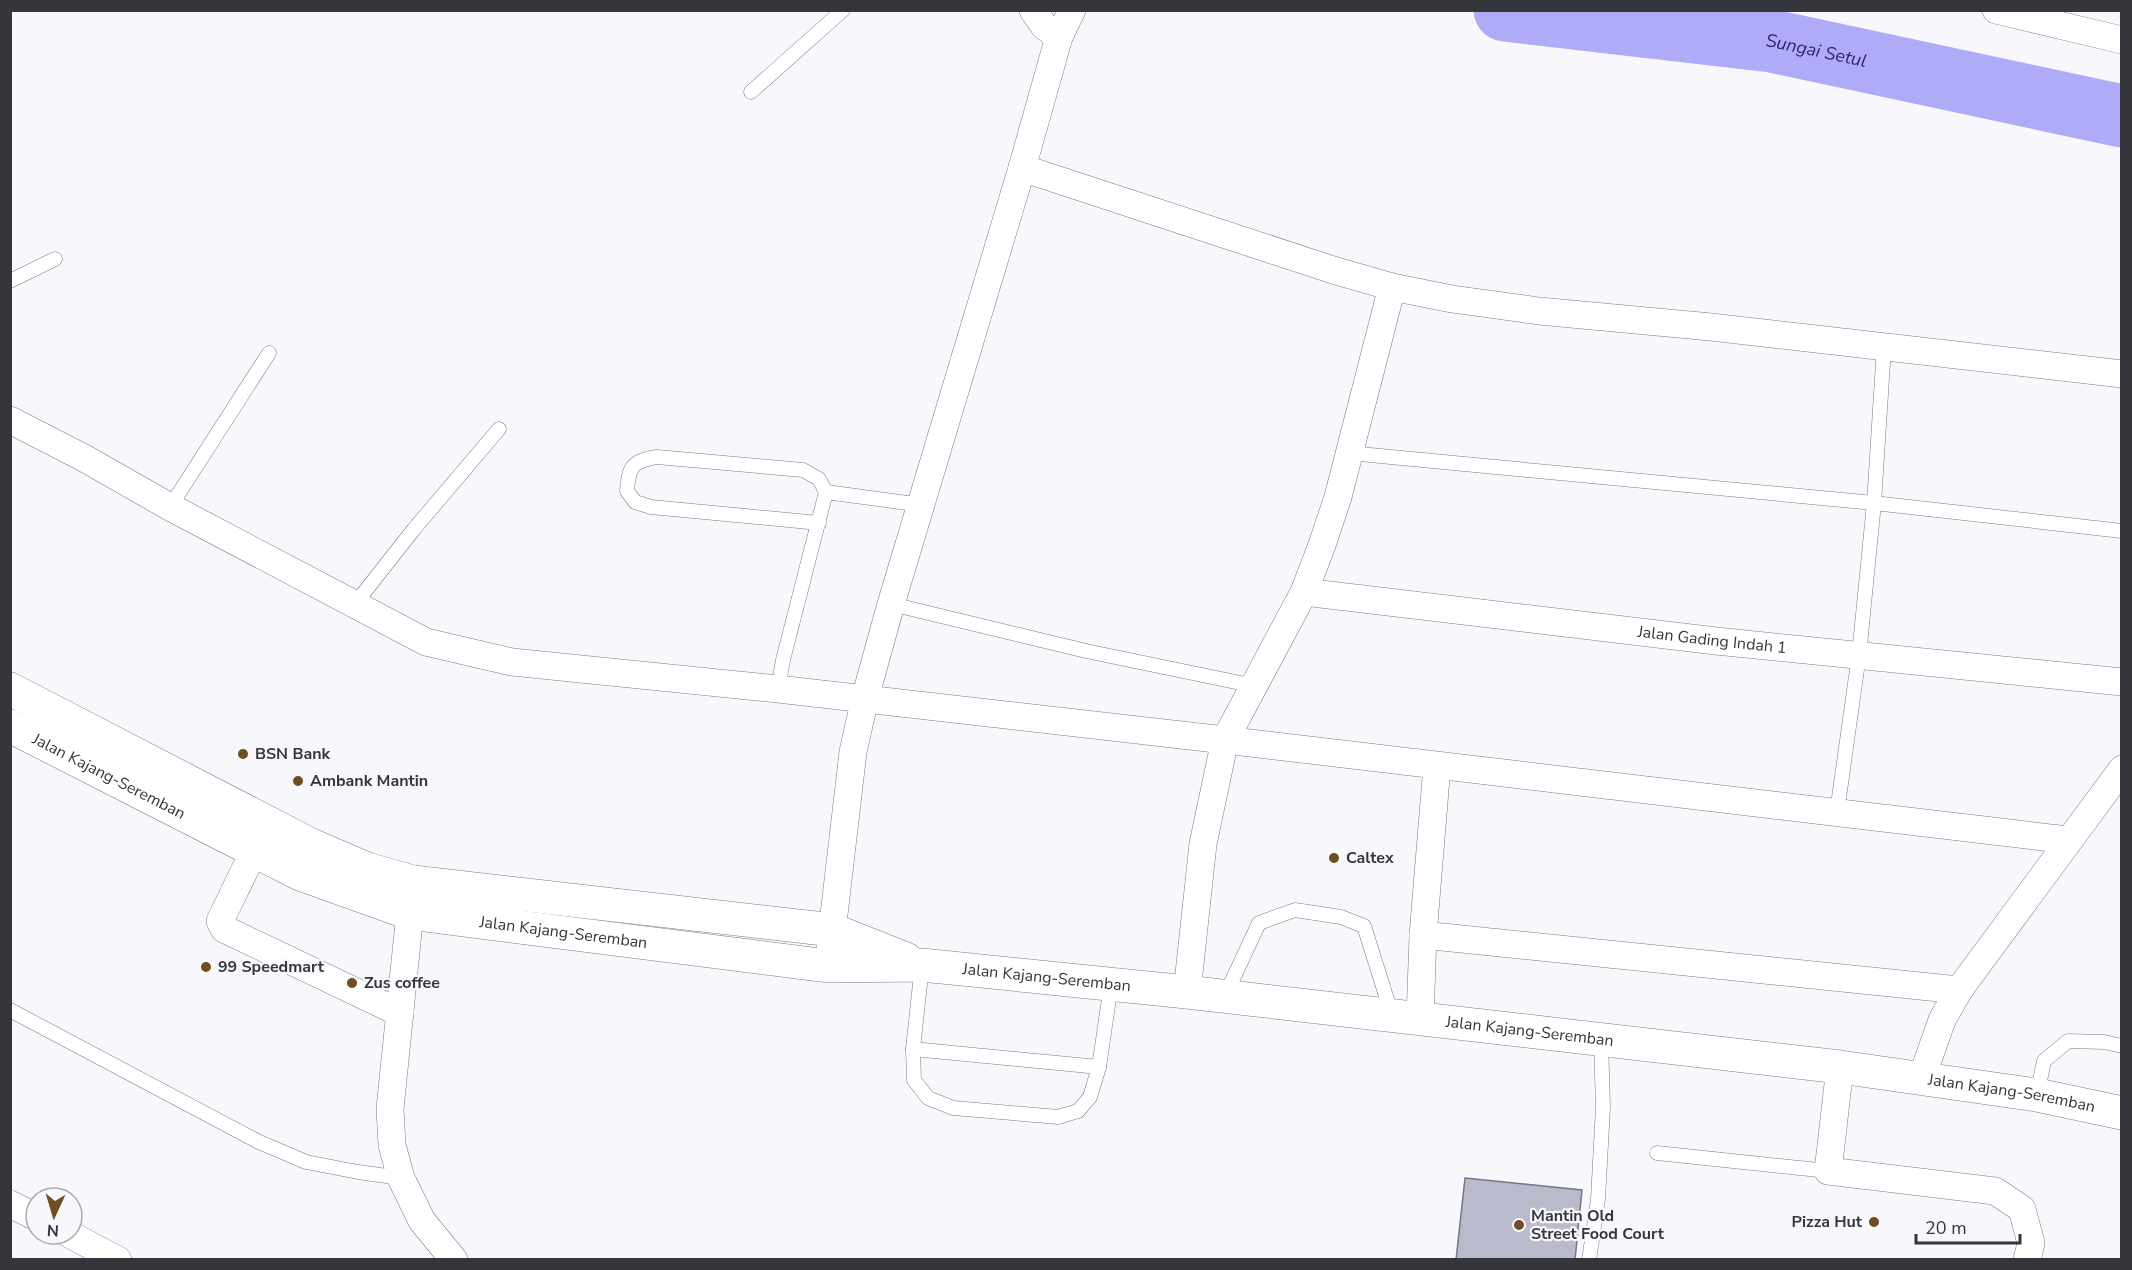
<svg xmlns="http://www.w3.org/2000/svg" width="2132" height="1270" font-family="'Nunito Sans',sans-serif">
	<rect width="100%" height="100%" fill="#f8f8fc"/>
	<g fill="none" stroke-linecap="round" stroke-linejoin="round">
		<path stroke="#afabf7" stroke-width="63" id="s1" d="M1505 10 1772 41 2122 116"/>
	</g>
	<path fill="#babacd" stroke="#767687" stroke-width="1.5" d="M1465 1178 1582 1190 1575 1260H1456Z"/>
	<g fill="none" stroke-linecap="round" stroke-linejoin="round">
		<defs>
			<g id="lane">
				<path d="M751 92 843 10"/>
				<path d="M10 281 55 259"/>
				<path d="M1349 453 1874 503 2122 531"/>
				<path d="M170 507 269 353"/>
				<path d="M819 523 651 507 635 502 627 491C629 466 632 461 657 457L803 470 819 479 826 492 922 505"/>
				<path d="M355 604 414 529 499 429"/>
				<path d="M891 604 1086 651 1255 686"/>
				<path d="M778 689 783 660 826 492"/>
				<path d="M1837 812 1859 655 1874 503 1884 347"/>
				<path d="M922 965 913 1049 914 1080 928 1098 953 1108 1058 1117 1078 1111 1090 1097 1099 1067 1111 985"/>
				<path d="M1225 996 1259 923 1295 910 1341 917 1364 926 1392 1015"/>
				<path d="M10 1010 259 1142 306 1162 358 1172 401 1178"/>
				<path d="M913 1049 1099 1067"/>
				<path d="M2037 1095 2044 1061 2068 1041 2104 1042 2122 1046"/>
				<path d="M1657 1153 1828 1171"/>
				<path d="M1589 1260 1598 1199 1603 1107 1601 1039"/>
			</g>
			<g id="street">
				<path d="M1033 10 1044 26 1059 37"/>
				<path d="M1996 10 2122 40"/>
				<path d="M1022 168 1333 270 1392 287 1452 299 1539 311 1711 327 2122 374"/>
				<path d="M10 420 84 458 170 507 426 642 512 662 778 689 1225 740 2068 840"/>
				<path id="s2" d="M1304 592 1716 641 2122 682"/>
				<path d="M1437 766 1423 935 1959 990"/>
				<path d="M254 851 220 921 224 929 400 1013"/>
				<path d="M412 893 390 1109 392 1145 401 1178 422 1221 454 1260"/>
				<path d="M828 966 853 752 865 698 891 604 1022 168 1059 37 1072 10"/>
				<path d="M1187 992 1203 844 1225 740 1304 592 1322 545 1338 497 1392 287"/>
				<path d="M1420 1019 1423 935"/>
				<path d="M1840 1067 1828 1171 1995 1191 2022 1209 2031 1243 2027 1260"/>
				<path d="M1922 1077 1942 1020 1959 990 2122 769"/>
				<path d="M10 1204 36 1217"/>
				<path d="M69 1234 118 1260"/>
			</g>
			<g id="primary">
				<path d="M10 689 311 845 367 869 413 882 833 930 906 959"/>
				<path id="s3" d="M10 726 300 874 409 913 828 966 922 965 1187 992 1840 1067 2037 1095 2122 1113"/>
			</g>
		</defs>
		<use href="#lane" stroke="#7a7a8b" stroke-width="15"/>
		<use href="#street" stroke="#7a7a8b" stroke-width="28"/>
		<use href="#primary" stroke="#7a7a8b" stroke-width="34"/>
		<use href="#lane" stroke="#fff" stroke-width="14"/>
		<use href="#street" stroke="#fff" stroke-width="27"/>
		<use href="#primary" stroke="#fff" stroke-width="33"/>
	</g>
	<g fill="#6c5023" stroke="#f8f8fc" stroke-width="2">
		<circle cx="243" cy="754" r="6"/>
		<circle cx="298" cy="781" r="6"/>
		<circle cx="1334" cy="858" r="6"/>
		<circle cx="206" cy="967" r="6"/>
		<circle cx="352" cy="983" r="6"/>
		<circle cx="1874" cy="1222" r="6"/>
		<circle cx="1519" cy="1225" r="6"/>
	</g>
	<g text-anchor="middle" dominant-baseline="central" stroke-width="4.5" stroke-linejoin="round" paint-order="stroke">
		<g font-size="16" fill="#35353c" stroke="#f8f8fc">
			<text stroke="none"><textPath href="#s2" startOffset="411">Jalan Gading Indah 1</textPath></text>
			<text stroke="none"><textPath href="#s3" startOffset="111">Jalan Kajang-Seremban</textPath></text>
			<text stroke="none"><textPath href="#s3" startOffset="597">Jalan Kajang-Seremban</textPath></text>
			<text stroke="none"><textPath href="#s3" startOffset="1083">Jalan Kajang-Seremban</textPath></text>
			<text stroke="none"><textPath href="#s3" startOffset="1569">Jalan Kajang-Seremban</textPath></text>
			<text stroke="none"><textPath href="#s3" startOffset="2055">Jalan Kajang-Seremban</textPath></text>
		</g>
		<g font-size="16" font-weight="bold" fill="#35353c" stroke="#f8f8fc" text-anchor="start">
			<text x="255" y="754">BSN Bank</text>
			<text x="310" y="781">Ambank Mantin</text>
			<text x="1346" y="858">Caltex</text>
			<text x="218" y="967">99 Speedmart</text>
			<text x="364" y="983">Zus coffee</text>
			<text x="1531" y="1216">Mantin Old<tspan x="1531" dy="18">Street Food Court</tspan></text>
			<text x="1862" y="1222" text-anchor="end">Pizza Hut</text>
		</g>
		<g font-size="18" font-style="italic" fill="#332076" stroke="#f8f8fc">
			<text stroke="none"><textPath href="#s1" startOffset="314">Sungai Setul</textPath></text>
		</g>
	</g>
	<rect width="2132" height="1270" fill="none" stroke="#35353c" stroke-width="24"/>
	<g transform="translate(54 1216) rotate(184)"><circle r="28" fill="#f8f8fc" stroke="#aaaaaf" stroke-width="1.5"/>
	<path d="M0-4.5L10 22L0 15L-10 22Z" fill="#6c5023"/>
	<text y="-9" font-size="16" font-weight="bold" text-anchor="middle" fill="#35353c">N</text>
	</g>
	<path d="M1916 1234v9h104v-9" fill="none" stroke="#35353c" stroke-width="3"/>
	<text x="1925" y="1234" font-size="18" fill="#35353c" stroke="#f8f8fc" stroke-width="4.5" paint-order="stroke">20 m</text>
</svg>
